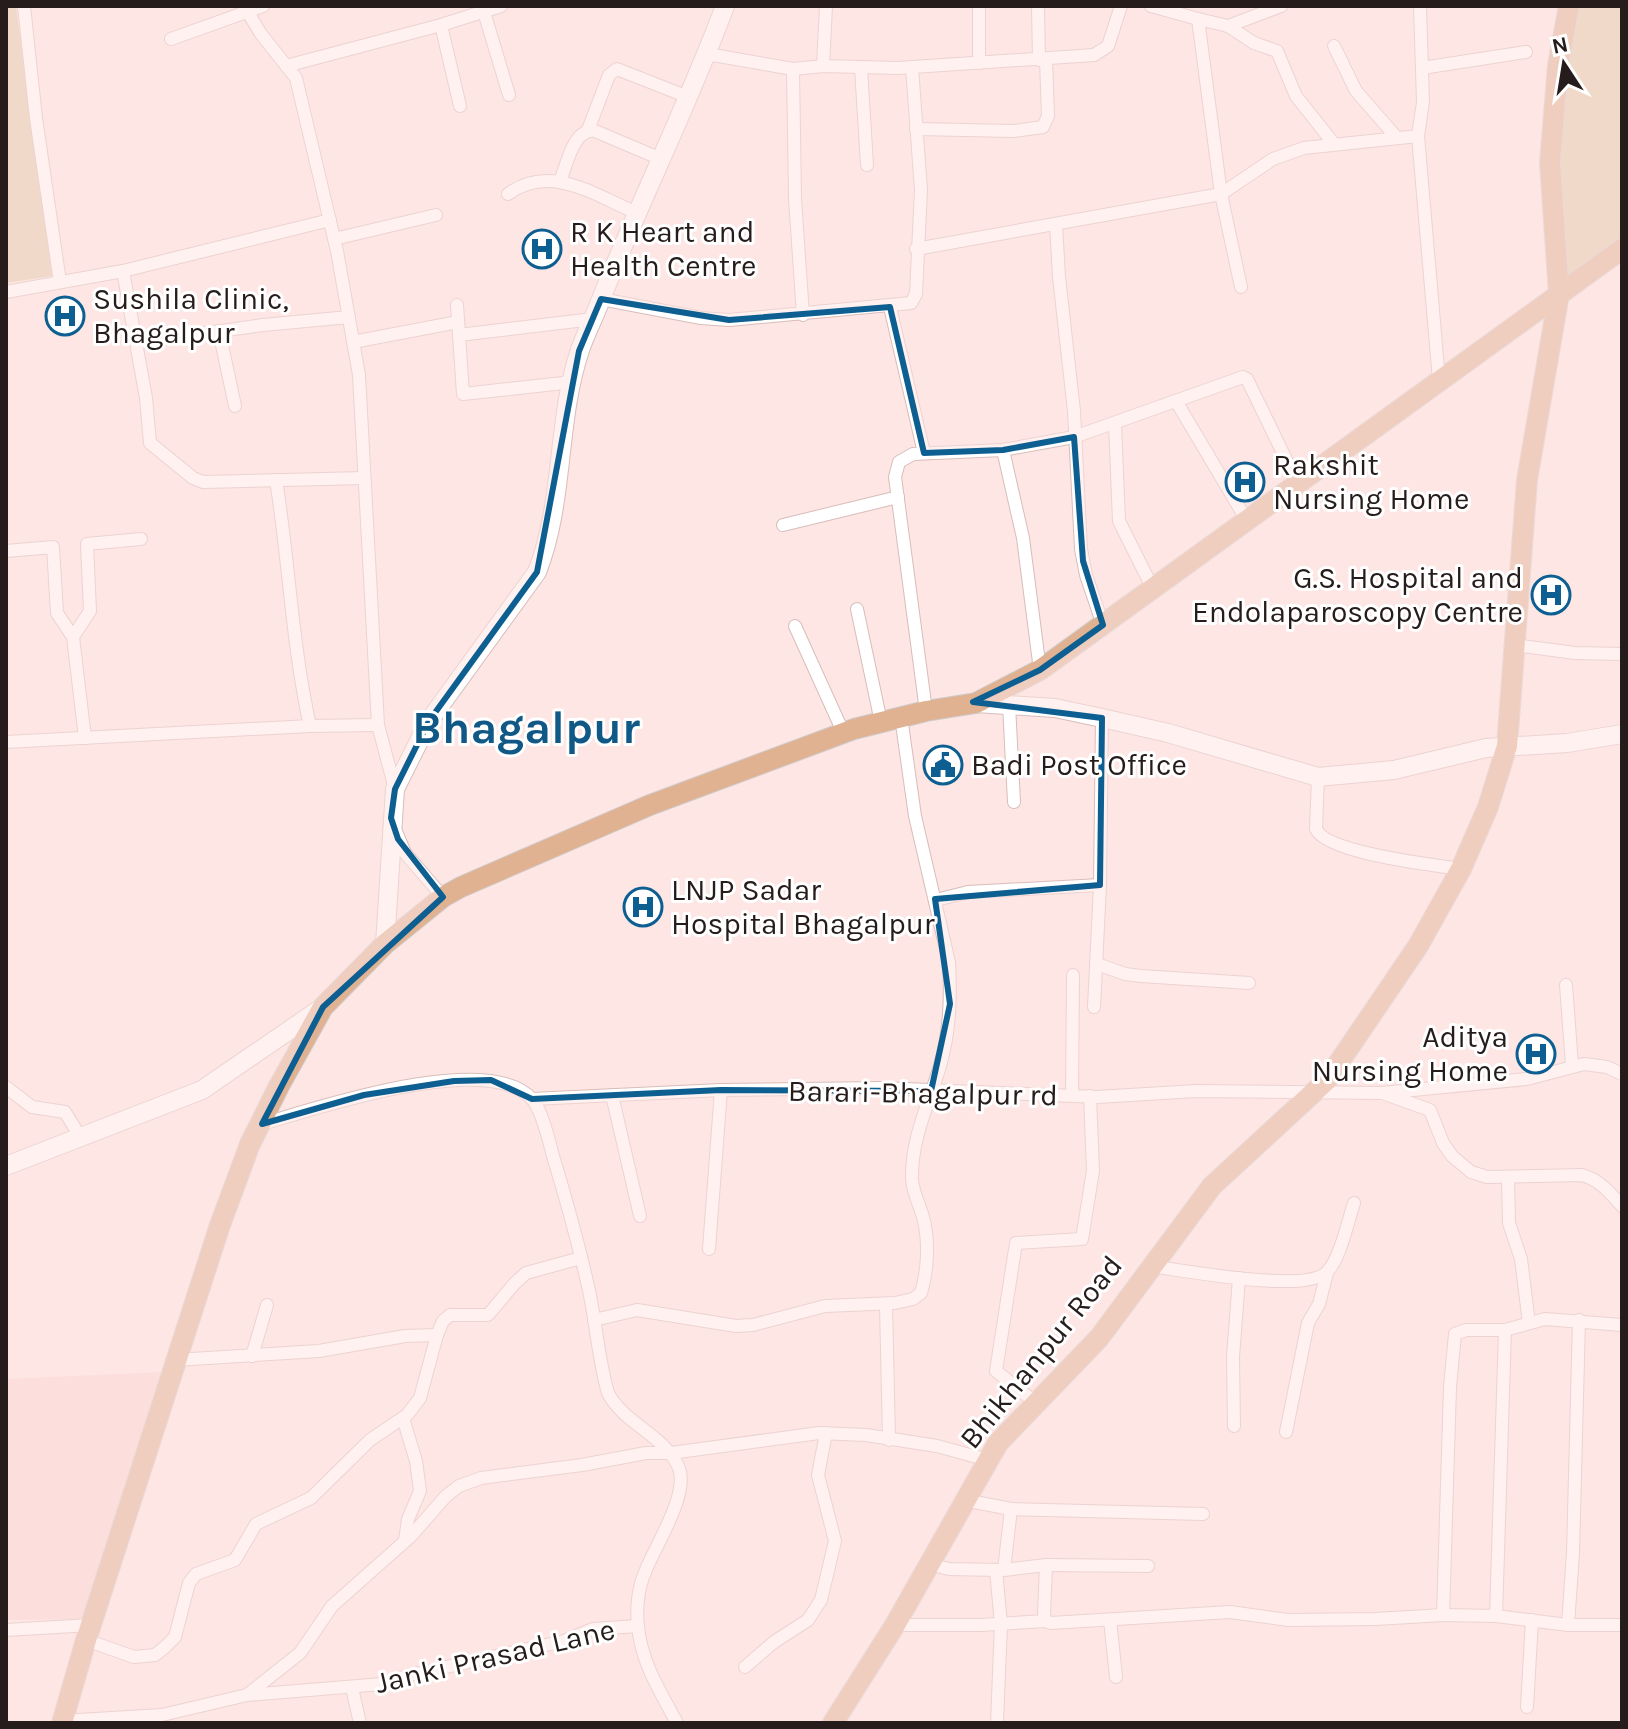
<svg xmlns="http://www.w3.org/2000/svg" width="1628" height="1729" font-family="Karla,sans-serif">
	<rect width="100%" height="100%" fill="#fde6e4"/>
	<path fill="#fad6d2" d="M165 1372 86 1619 6 1620V1379Z"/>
	<g fill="#dfcba6">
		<path d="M6 6H16L52 276 6 283Z"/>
		<path d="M1569 6H1622V249L1559 294 1558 65Z"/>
	</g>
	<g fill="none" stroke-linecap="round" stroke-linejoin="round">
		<defs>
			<g id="street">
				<path d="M24 6 36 118 60 282"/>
				<path d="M244 6 261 34 296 78 337 251 359 375 378 725 395 789"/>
				<path d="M979 6V63"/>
				<path d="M1038 6 1039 60"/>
				<path d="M1151 6 1198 19 1221 194 1241 287"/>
				<path d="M1420 6 1423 102 1418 136 1439 380"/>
				<path d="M484 12 509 95"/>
				<path d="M1198 19 1228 26 1254 43 1277 51 1296 96 1334 144"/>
				<path d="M441 25 460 106"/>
				<path d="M1228 26 1281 6"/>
				<path d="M171 39 263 6"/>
				<path d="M1334 46 1356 91 1397 138"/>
				<path d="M707 54 793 69 823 66 898 68 1094 55 1108 46 1121 6"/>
				<path d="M286 66 441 25 501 6"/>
				<path d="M823 66 826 6"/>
				<path d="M861 68 867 165"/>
				<path d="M1422 68 1526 52"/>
				<path d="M793 69 795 199 803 315"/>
				<path d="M916 129 1014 131 1043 127 1048 116 1046 59"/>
				<path d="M588 130 609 75 617 69 688 97"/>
				<path d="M560 181C567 165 573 128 595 131L661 159"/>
				<path d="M508 194C551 163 594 195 637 213"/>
				<path d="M1056 224 1059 277 1074 411 1081 549 1086 575 1103 625"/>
				<path d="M334 239 436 215"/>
				<path d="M916 249 1221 194 1273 159 1304 148 1418 136"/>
				<path d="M123 271 146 398 150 443 193 478 203 482 364 478"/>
				<path d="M6 292 123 271 330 220"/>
				<path d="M601 299 701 318 729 320 911 303 916 294 921 190 912 67"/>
				<path d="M457 305 463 394 573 382"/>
				<path d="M890 307 924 453"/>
				<path d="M219 331 235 406"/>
				<path d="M459 335 593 319"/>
				<path d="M353 342 458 322"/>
				<path d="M136 343 263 325 349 317"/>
				<path d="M1176 401 1246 519"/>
				<path d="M1115 424 1119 521 1152 587"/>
				<path d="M1003 450 1023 538 1040 670"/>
				<path d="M276 480C289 561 292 645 310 726"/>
				<path d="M783 525 898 497"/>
				<path d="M6 551 53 547 57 613 73 637 85 738"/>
				<path d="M857 609 881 722"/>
				<path d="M795 626 844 734"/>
				<path d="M73 637 90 611 87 544 141 539"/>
				<path d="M1514 645 1575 653 1622 654"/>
				<path d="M1009 705 1014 802"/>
				<path d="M926 711 895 477 899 462 913 454 1003 450 1074 437 1243 377 1247 379 1297 482"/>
				<path d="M6 742 310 726 378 725"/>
				<path d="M1318 777 1316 829C1326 853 1434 865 1461 869"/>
				<path d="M395 829 405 853 443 897"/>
				<path d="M936 900 968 892 1100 885"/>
				<path d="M1097 964 1125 974 1141 976 1249 983"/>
				<path d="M1566 985 1572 1065"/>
				<path d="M1094 1007 1100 885 1102 718"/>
				<path d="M6 1087 32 1107 65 1112 79 1135"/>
				<path d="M1385 1094 1430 1110 1443 1143 1452 1156 1471 1172 1487 1177 1582 1175C1600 1180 1610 1193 1622 1206"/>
				<path d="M612 1095 640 1216"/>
				<path d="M1072 1095 1073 975"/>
				<path d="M532 1099 721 1090 882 1088 1097 1097 1196 1091 1382 1093 1527 1079 1584 1064 1607 1067 1622 1074"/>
				<path d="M262 1124C317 1108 488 1050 532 1099 542 1110 549 1141 553 1156 566 1199 578 1242 588 1286 596 1321 598 1358 608 1393 624 1424 666 1436 679 1468 689 1495 655 1546 645 1572 638 1588 636 1609 638 1626"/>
				<path d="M1508 1177 1509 1223 1521 1259 1529 1323"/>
				<path d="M709 1249 721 1090"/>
				<path d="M1150 1266C1182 1270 1307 1294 1327 1272 1340 1259 1348 1221 1354 1203"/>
				<path d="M886 1304 889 1440"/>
				<path d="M594 1320 637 1310 736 1326 753 1325 825 1306 895 1303 913 1299 921 1293C927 1273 929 1247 925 1226 923 1210 913 1196 912 1179 911 1139 929 1103 940 1066 950 1031 951 998 949 962L915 816 901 717"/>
				<path d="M252 1356 267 1305"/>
				<path d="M176 1360 319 1351 405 1336 437 1335"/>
				<path d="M1036 1403 996 1371 1016 1243 1082 1239 1093 1171 1090 1096"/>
				<path d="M403 1418 416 1461 420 1491 408 1519 405 1541"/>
				<path d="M1234 1426 1233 1357 1239 1278"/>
				<path d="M1286 1432 1308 1323 1319 1304 1327 1273"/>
				<path d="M964 1500 1011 1509 1004 1570 1046 1565 1044 1614 1045 1621 1051 1623 1230 1612 1288 1620 1376 1619 1443 1615 1496 1616 1568 1625H1622"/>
				<path d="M1011 1509 1203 1514"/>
				<path d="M928 1564 949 1569 1000 1570"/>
				<path d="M1046 1565 1148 1566"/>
				<path d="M996 1570 1001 1624 997 1723"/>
				<path d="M1443 1615 1450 1387 1455 1334 1466 1330H1505L1545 1319 1622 1325"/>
				<path d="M1496 1616 1505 1330"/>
				<path d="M1110 1620 1116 1677"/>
				<path d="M895 1625H980L1045 1621"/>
				<path d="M1568 1625 1573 1553 1579 1320"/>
				<path d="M6 1630 91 1625"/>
				<path d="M86 1640 134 1657 155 1655 165 1647 175 1637 189 1583 196 1574 235 1560 256 1524 311 1498 370 1440 407 1415 420 1398 437 1335 443 1321 450 1315H488L515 1283 526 1273 581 1258"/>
				<path d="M745 1667 774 1642 808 1620 821 1600 835 1541 818 1475 826 1433"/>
				<path d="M352 1688 360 1723"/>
				<path d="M247 1695 382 1684 410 1675 564 1641 593 1629 638 1626C641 1662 660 1691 677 1723"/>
				<path d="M1527 1707 1532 1620"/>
				<path d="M62 1721 162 1715 247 1695 300 1653 332 1606 411 1536 446 1496 459 1486 481 1478 582 1465 646 1453H671L819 1433 866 1435 937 1446 988 1460"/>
			</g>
			<g id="secondary">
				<path d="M976 703 1055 708 1102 718 1168 733 1318 777 1394 770 1486 748 1567 743 1622 734"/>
				<path d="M385 944 395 789 429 721 537 572C565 501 556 421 580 350 586 332 595 316 601 299 640 201 688 105 725 6"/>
				<path d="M6 1166 202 1090 323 1007"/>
			</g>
			<g id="primary">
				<path d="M62 1723 86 1640 220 1225 250 1144 279 1086 323 1007 385 944 443 897 461 887 650 805 854 729 926 711 976 703 1040 670 1622 249"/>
				<path d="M833 1723 895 1625 998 1443 1099 1338 1212 1186 1327 1080 1418 946 1461 869 1488 807 1507 746 1527 480 1559 294 1550 163 1558 65 1569 6"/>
			</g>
		</defs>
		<use href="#street" stroke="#d8bdba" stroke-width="14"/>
		<use href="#secondary" stroke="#d8bdba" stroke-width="20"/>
		<use href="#primary" stroke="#cfcdcd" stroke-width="22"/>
		<use href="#street" stroke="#fff" stroke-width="12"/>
		<use href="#secondary" stroke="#fff" stroke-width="18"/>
		<use href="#primary" stroke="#e0b292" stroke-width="20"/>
	</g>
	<path d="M0 0H1628V1729H0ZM601 299 729 320 890 307 924 453 1003 450 1074 437 1083 561 1103 625 1040 670 973 702 1102 718 1100 885 935 899 950 1004 931 1091 721 1090 532 1099 491 1080 454 1081 364 1095 262 1124 323 1007 443 897 398 839 391 818 395 789 429 721 537 572 579 351Z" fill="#fde6e4" fill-opacity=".55" fill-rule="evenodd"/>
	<path fill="none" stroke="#0e5f91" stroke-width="6" stroke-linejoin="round" d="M601 299 729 320 890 307 924 453 1003 450 1074 437 1083 561 1103 625 1040 670 973 702 1102 718 1100 885 935 899 950 1004 931 1091 721 1090 532 1099 491 1080 454 1081 364 1095 262 1124 323 1007 443 897 398 839 391 818 395 789 429 721 537 572 579 351Z"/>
	<defs>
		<symbol id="hospital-ring" viewBox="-11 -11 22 22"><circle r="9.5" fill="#fff" stroke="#0e5f91" stroke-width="1.5"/><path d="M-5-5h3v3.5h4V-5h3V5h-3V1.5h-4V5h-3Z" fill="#0e5f91"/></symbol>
		<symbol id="civic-ring" viewBox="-11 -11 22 22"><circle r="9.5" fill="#fff" stroke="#0e5f91" stroke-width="1.5"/><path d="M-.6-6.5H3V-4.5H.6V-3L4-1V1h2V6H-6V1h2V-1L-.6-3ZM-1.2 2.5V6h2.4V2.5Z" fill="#0e5f91"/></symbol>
	</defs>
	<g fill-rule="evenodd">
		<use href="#hospital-ring" x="520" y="227" width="44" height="44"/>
		<use href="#hospital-ring" x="43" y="294" width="44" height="44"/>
		<use href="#hospital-ring" x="1223" y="460" width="44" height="44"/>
		<use href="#hospital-ring" x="1529" y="573" width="44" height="44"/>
		<use href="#civic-ring" x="921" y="743" width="44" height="44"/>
		<use href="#hospital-ring" x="621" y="885" width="44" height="44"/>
		<use href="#hospital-ring" x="1514" y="1032" width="44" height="44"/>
	</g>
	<g text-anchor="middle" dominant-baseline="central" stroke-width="6" stroke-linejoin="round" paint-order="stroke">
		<g font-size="30" fill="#261c1b" stroke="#fff" text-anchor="start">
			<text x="570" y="232">R K Heart and<tspan x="570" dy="34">Health Centre</tspan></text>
			<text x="93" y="299">Sushila Clinic,<tspan x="93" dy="34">Bhagalpur</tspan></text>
			<text x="1273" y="465">Rakshit<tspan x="1273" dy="34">Nursing Home</tspan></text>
			<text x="1523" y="578" text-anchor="end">G.S. Hospital and<tspan x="1523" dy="34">Endolaparoscopy Centre</tspan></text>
			<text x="971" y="765">Badi Post Office</text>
			<text x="671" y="890">LNJP Sadar<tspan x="671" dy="34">Hospital Bhagalpur</tspan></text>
			<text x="1508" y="1037" text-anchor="end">Aditya<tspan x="1508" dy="34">Nursing Home</tspan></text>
		</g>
		<g font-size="30" fill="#261c1b" stroke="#fff">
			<text transform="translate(923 1093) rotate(1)">Barari-Bhagalpur rd</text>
			<text transform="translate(1041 1352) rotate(-51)">Bhikhanpur Road</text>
			<text transform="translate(495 1656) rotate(-13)">Janki Prasad Lane</text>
		</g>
		<g font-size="46" font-weight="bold" fill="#105885" stroke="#fff">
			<text x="526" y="728">Bhagalpur</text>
		</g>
	</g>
	<rect width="1628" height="1729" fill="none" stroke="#261c1b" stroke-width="16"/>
	<g transform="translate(1564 64) rotate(348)" stroke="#ffffff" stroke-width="6" paint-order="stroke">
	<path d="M0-6L14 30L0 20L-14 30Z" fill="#261c1b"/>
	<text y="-12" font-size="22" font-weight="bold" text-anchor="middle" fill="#261c1b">N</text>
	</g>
</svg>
